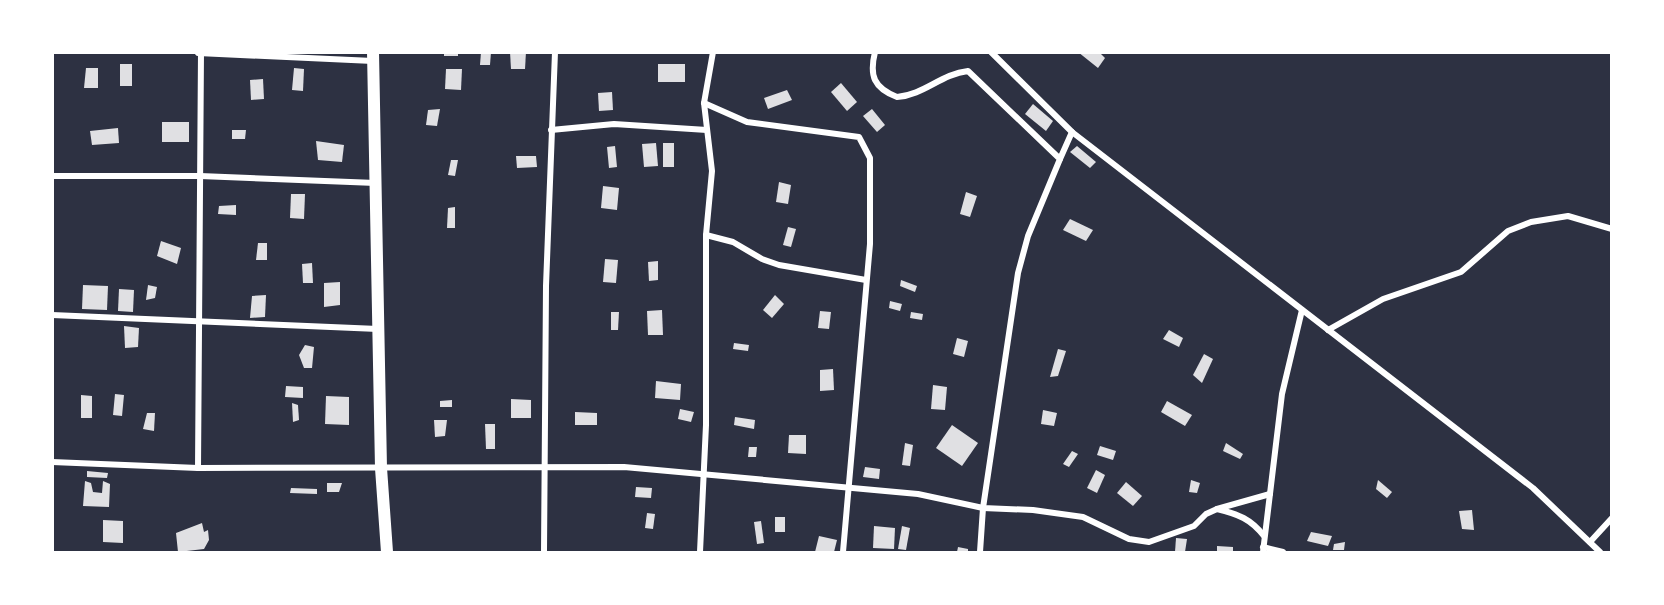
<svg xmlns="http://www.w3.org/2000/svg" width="1664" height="605" font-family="Ubuntu,sans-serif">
	<rect width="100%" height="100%" fill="#2d3142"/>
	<g fill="#e0e0e3">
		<rect x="444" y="52" width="14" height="4"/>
		<path d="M481 52H491L490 65H480Z"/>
		<path d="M510 52H526L525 69H511Z"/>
		<path d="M1078 52H1099L1105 58 1098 68Z"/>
		<rect x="120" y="64" width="12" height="22"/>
		<rect x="658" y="64" width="27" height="18"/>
		<path d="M86 68H98V88H84Z"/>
		<path d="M294 68 304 69 303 91 292 90Z"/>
		<path d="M446 69H462L461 90 445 89Z"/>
		<path d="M263 79 264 99 251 100 250 80Z"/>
		<path d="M841 83 857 102 847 111 831 92Z"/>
		<path d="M787 90 792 100 768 109 764 98Z"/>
		<path d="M612 92 613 110 599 111 598 93Z"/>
		<path d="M1033 104 1053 121 1046 131 1025 114Z"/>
		<path d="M440 109 437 126 426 125 428 110Z"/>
		<path d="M872 109 885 125 877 132 863 116Z"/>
		<rect x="162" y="122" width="27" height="20"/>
		<path d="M118 128 119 143 92 145 90 131Z"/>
		<path d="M232 130H246L245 139H232Z"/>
		<path d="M316 141 344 145 342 162 318 160Z"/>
		<path d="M656 143 658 166 644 167 642 144Z"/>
		<rect x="663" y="143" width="11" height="24"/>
		<path d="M615 146 617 167 609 168 607 147Z"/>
		<path d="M1077 146 1096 162 1090 168 1070 152Z"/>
		<path d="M516 156H536L537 167 517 168Z"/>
		<path d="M451 160H458L455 176 448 175Z"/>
		<path d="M779 182 791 185 788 204 776 202Z"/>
		<path d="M603 186 619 188 617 210 601 208Z"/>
		<path d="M966 192 977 196 970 217 960 214Z"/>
		<path d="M291 194H305L304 219 290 218Z"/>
		<path d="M236 205V215L218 214 219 206Z"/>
		<path d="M455 207V228H447L448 208Z"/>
		<path d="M1070 219 1093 230 1086 241 1063 230Z"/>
		<path d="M788 227 796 229 791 247 783 245Z"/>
		<path d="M161 241 181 248 177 264 157 256Z"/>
		<path d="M258 243H267V260H256Z"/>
		<path d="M605 259 618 260 616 283 603 282Z"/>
		<path d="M658 261V280L649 281 648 262Z"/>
		<path d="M312 263 313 283H303L302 264Z"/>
		<path d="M901 280 917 286 915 292 900 286Z"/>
		<path d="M340 282V305L324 307V283Z"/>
		<path d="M83 285 108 286 107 310 82 309Z"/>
		<path d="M148 285 157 287 155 298 146 300Z"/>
		<path d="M119 289 134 290 133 312 118 311Z"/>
		<path d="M266 295 265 317 250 318 252 296Z"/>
		<path d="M775 295 784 304 772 318 763 310Z"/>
		<path d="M890 301 902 304 900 311 889 308Z"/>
		<path d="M662 310 663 335H648L647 311Z"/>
		<path d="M820 311 831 312 829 329 818 328Z"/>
		<path d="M611 312H619L618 330H611Z"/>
		<path d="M911 312 923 314 922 320 910 318Z"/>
		<path d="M124 326 139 328 138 347 125 348Z"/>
		<path d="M1169 330 1183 338 1179 347 1163 339Z"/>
		<path d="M957 338 968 341 964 357 953 354Z"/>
		<path d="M734 343 749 345 748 351 733 349Z"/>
		<path d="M305 345 314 347 312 368H304L299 355Z"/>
		<path d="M1058 349 1066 351 1058 376 1050 377Z"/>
		<path d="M1204 354 1213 359 1202 383 1193 375Z"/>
		<path d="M833 369 834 390 820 391V370Z"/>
		<path d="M656 381 681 384 680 400 655 398Z"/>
		<path d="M933 385 947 387 945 410 931 409Z"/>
		<path d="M286 386 303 387V398L285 397Z"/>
		<path d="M115 394 124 395 122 416 113 415Z"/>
		<path d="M81 395 92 396V418H81Z"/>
		<path d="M326 396 349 397V425L325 424Z"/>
		<path d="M511 399 531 400V418H511Z"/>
		<path d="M452 400V407H440V401Z"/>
		<path d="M1167 401 1192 415 1185 426 1161 412Z"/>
		<path d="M292 403 298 405 299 420 293 422Z"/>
		<path d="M680 409 694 412 691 422 678 419Z"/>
		<path d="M1043 410 1057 413 1054 426 1041 424Z"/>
		<path d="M575 412 597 413V425H575Z"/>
		<path d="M147 413H155L154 431 143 429Z"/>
		<path d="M735 417 755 420 754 429 734 425Z"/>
		<path d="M434 420H447L445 436 435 437Z"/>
		<path d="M485 424H495V449H486Z"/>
		<path d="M952 425 978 443 962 466 936 448Z"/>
		<path d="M789 435H806V454L788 453Z"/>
		<path d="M905 443 913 445 910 466 902 465Z"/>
		<path d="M1226 443 1243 454 1240 459 1223 451Z"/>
		<path d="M1100 446 1116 451 1113 460 1097 455Z"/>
		<path d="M749 447H757L756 457H748Z"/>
		<path d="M1072 451 1078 454 1069 467 1063 464Z"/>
		<path d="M865 467 880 469 879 479 863 477Z"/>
		<path d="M1096 470 1105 475 1097 493 1087 488Z"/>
		<path d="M87 471 108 473 107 478 87 477Z"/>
		<path d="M1191 480 1200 483 1197 493 1189 492Z"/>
		<path d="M1378 480 1392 492 1387 498 1376 489Z"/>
		<path d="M85 481 91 483 93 492 102 493 103 481 110 484 109 507 83 506Z"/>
		<path d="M1126 482 1142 496 1133 506 1117 493Z"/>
		<path d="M327 483H342L339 492H327Z"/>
		<path d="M636 487 652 488 651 498 635 497Z"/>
		<path d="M291 488 317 489V494L290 493Z"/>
		<path d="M1472 510 1474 530 1462 529 1459 511Z"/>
		<path d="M647 513 655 514 653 529 645 528Z"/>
		<rect x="775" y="517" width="10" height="15"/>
		<path d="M103 520 123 521V543L103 542Z"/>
		<path d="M761 521 764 543 757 544 754 522Z"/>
		<path d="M202 523 204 532 208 530 209 540 204 549 178 552 176 533Z"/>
		<path d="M874 526 895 528 894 549 873 548Z"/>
		<path d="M902 526 910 528 906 550 898 549Z"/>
		<path d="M1311 532 1332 536 1328 546 1307 541Z"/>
		<path d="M819 536 837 540 834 552H815Z"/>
		<path d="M1176 538 1187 539 1185 552H1175Z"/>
		<path d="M1345 542 1344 550H1333L1334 544Z"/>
		<path d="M1217 546 1233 547V552H1217Z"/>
		<path d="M958 547 968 549V552H957Z"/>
	</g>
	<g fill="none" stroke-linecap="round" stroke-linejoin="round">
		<g stroke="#fff" stroke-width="6">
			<path d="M875 52C869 76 874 88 897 97 924 95 941 74 968 71L1060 159 1028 236 1018 273 983 508 980 552"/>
			<path d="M991 52 1072 132 1533 488 1600 552"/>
			<path d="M198 53 373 61"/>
			<path d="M704 103 747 122 859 137 870 158V244L843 552"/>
			<path d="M551 130 614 124 707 130"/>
			<path d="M1060 159 1072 132"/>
			<path d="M52 176H200L376 183"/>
			<path d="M706 235 733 242 762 259 779 265 866 280"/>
			<path d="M52 315 378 329"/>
			<path d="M1328 330 1383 299 1461 272 1508 231 1531 222 1568 216 1612 229"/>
			<path d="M52 462 198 468 624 467 918 494 983 508 1033 510 1083 517 1129 539 1149 542 1194 526 1206 514 1217 509 1270 494"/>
			<path d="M198 468 201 52"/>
			<path d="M1217 509C1238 514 1251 519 1264 536"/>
			<path d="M1590 542 1612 518"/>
			<path d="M1263 547 1283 552"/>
			<path d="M544 552 546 286 555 52"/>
			<path d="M700 552 706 425V235L712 171 704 103 713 52"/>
			<path d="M1263 552 1282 394 1302 310"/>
		</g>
		<path stroke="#fff" stroke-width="12" d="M373 52 381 468 387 552"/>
	</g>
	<rect width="1664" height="605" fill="none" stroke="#ffffff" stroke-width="108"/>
</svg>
